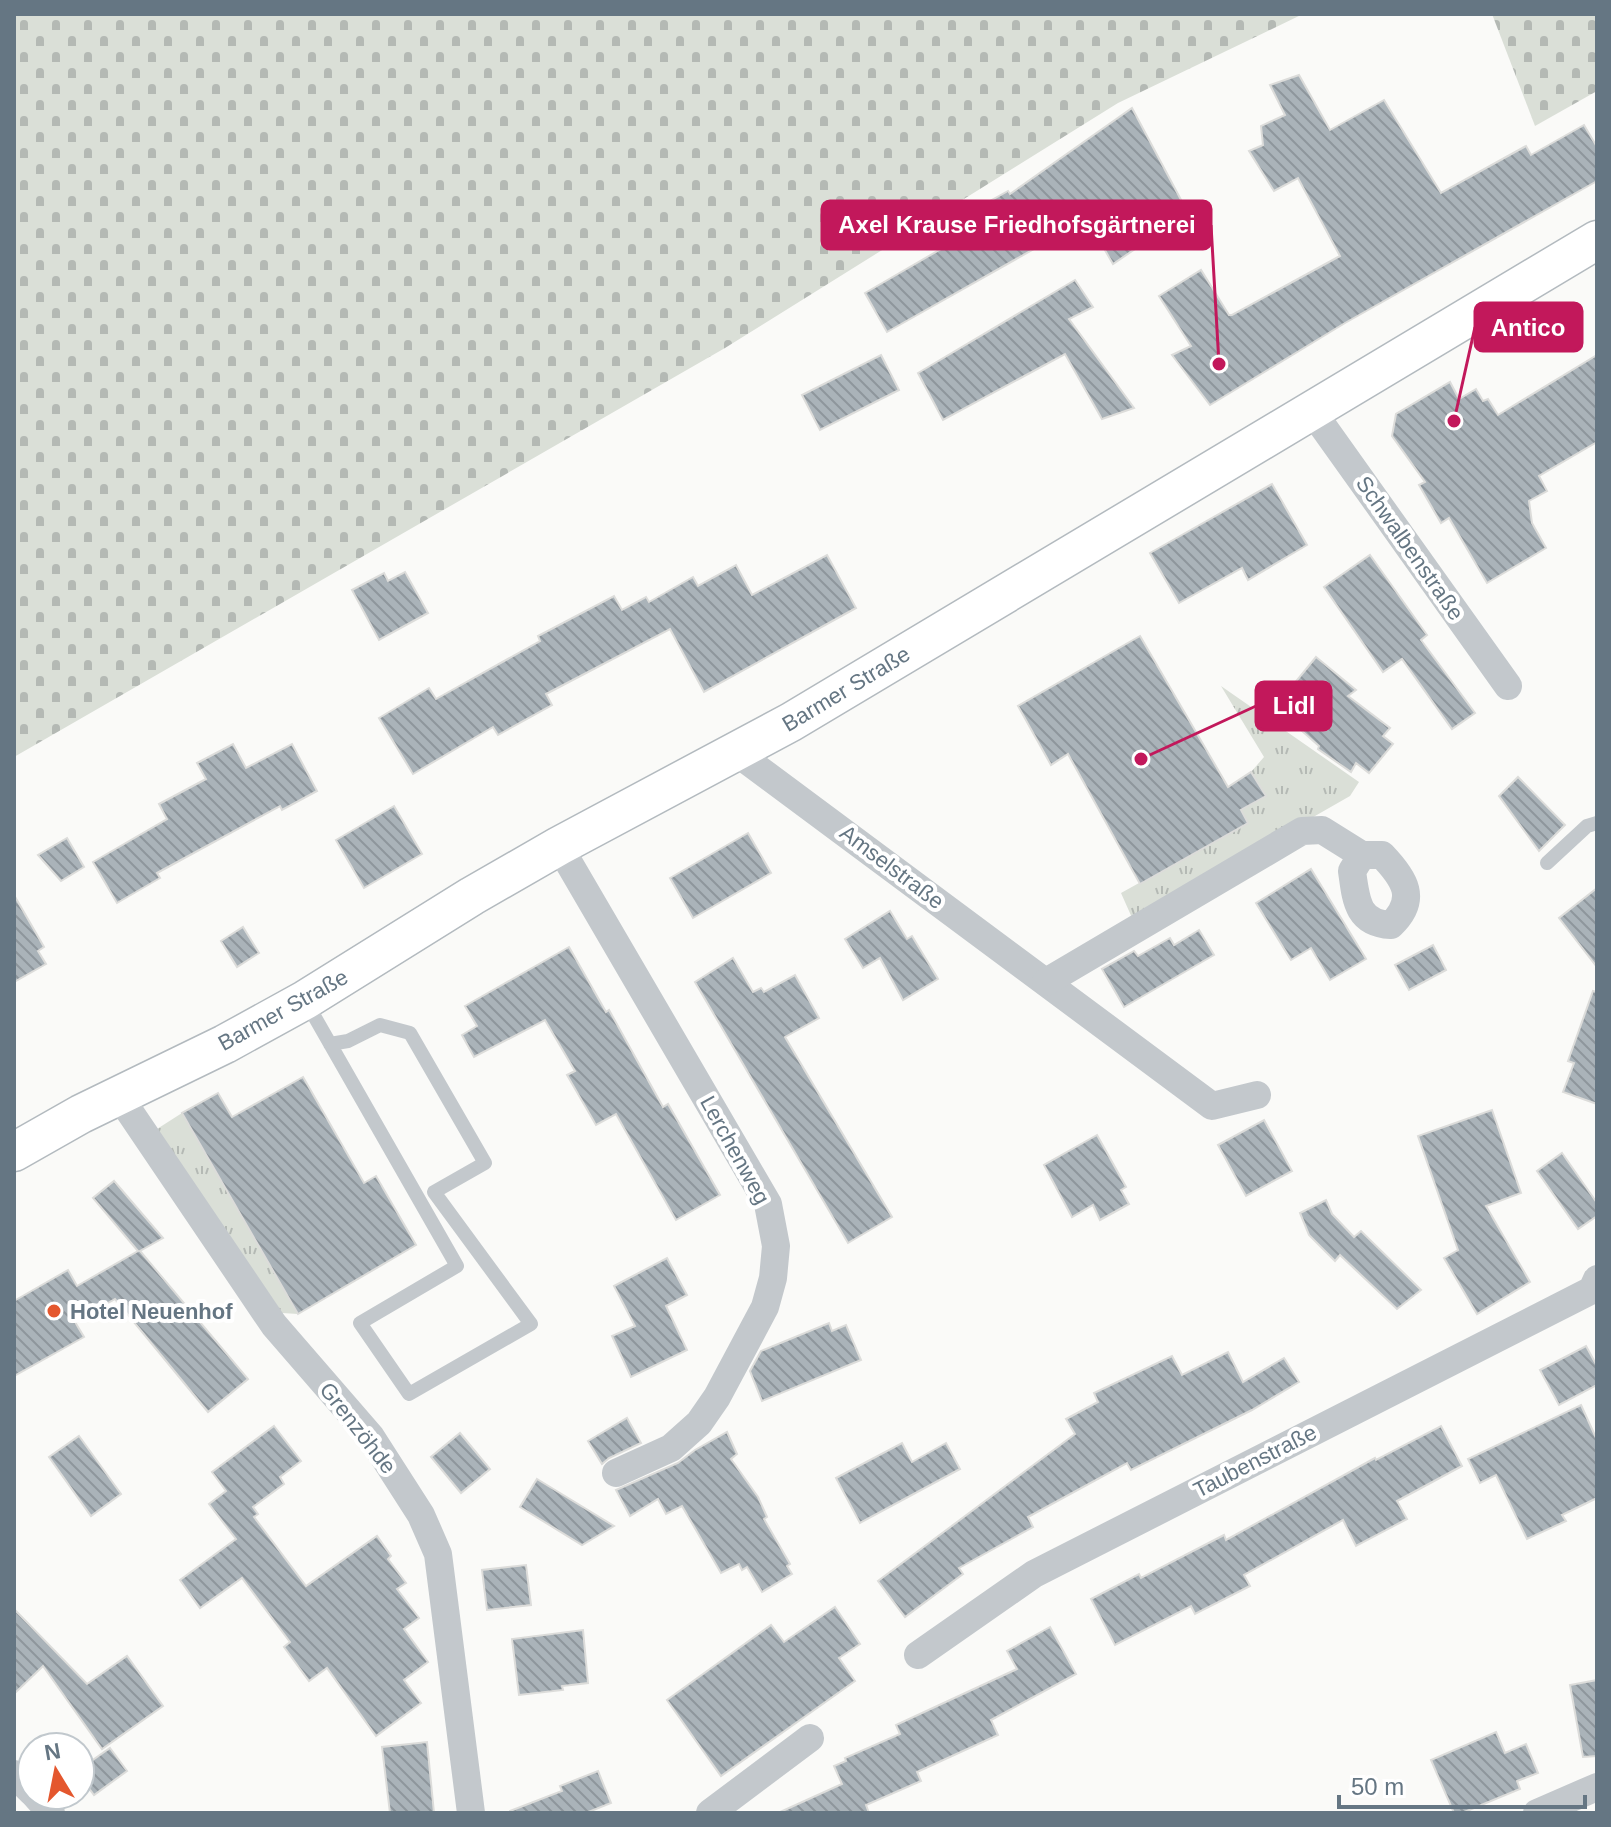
<svg xmlns="http://www.w3.org/2000/svg" width="1611" height="1827" font-family="Arial,sans-serif">
	<defs>
		<pattern id="grass-tufts" width="24" height="20" patternUnits="userSpaceOnUse" patternTransform="scale(2)"><rect width="24" height="20" fill="#dadfd7"/><path d="M3 7l-1-3M5 7V3M7 7l1-3M15 17l-1-3M17 17v-4M19 17l1-3" fill="none" stroke="#b4b9b4"/></pattern>
		<pattern id="cemetery-stones" width="16" height="16" patternUnits="userSpaceOnUse" patternTransform="scale(2)"><rect width="16" height="16" fill="#dadfd7"/><path d="M2 7V4a2 2 0 0 1 4 0v3zM10 15v-3a2 2 0 0 1 4 0v3z" fill="#b4b9b4"/></pattern>
		<pattern id="building-back-hatch" width="6" height="6" patternUnits="userSpaceOnUse" patternTransform="scale(2)"><rect width="6" height="6" fill="#aab3b9"/><path d="M-1 5l2 2M0 0l6 6M5-1l2 2" fill="none" stroke="#8e969c"/></pattern>
	</defs>
	<rect width="100%" height="100%" fill="#fafaf8"/>
	<g fill="url(#grass-tufts)">
		<path d="M1221 686 1359 782 1350 796 1133 920 1121 893 1247 823 1241 810 1266 796 1251 772 1264 757Z"/>
		<path d="M182 1113 298 1314 282 1313 157 1129Z"/>
	</g>
	<g fill="url(#cemetery-stones)">
		<path d="M14 14H1303L1118 103 725 348 14 757Z"/>
		<path d="M1492 14H1597V91L1535 126Z"/>
	</g>
	<g fill="url(#building-back-hatch)" stroke="#dcdcda" stroke-width="2">
		<path d="M1299 75 1330 130 1384 100 1441 193 1526 146 1531 155 1584 125 1597 147V181L1345 323 1210 405 1172 355 1191 346 1159 296 1201 270 1229 315H1232L1340 256 1298 178 1274 191 1249 151 1263 145 1261 126 1285 115 1270 85Z"/>
		<path d="M1132 108 1188 213 1113 264 1087 219 887 332 865 293 991 220 983 205 1008 191 1010 194Z"/>
		<path d="M1075 280 1093 307 1069 319 1134 408 1102 419 1065 354 943 420 918 373Z"/>
		<path d="M881 355 899 390 820 430 802 395Z"/>
		<path d="M1597 355V442L1539 476 1547 491 1529 501 1532 523 1546 548 1487 583 1449 518 1441 523 1419 485 1425 482 1392 436 1396 414 1450 382 1459 399 1476 389 1483 401 1488 399 1498 415Z"/>
		<path d="M1272 484 1307 545 1248 580 1242 568 1179 603 1150 553Z"/>
		<path d="M827 555 856 608 704 692 670 629 546 694 552 705 498 735 493 727 413 774 379 718 429 688 436 699 540 641 538 636 614 596 622 610 646 597 649 602 693 577 698 586 736 565 752 595Z"/>
		<path d="M1370 555 1427 635 1421 640 1475 713 1452 729 1402 659 1383 672 1324 587Z"/>
		<path d="M405 572 428 613 379 640 352 590 384 573 388 581Z"/>
		<path d="M1140 636 1228 787 1251 772 1266 796 1241 810 1248 823 1140 884 1068 754 1051 765 1018 706Z"/>
		<path d="M1316 657 1356 690 1348 696 1390 728 1383 736 1393 744 1369 773 1356 763 1351 772 1318 749 1319 746 1302 731 1313 719 1284 696Z"/>
		<path d="M233 744 246 768 292 744 317 791 282 810 280 806 157 873 160 878 117 903 93 862 167 819 159 804 206 779 197 763Z"/>
		<path d="M1518 777 1565 825 1539 851 1499 796Z"/>
		<path d="M394 806 422 854 364 888 336 840Z"/>
		<path d="M748 833 771 873 693 918 670 878Z"/>
		<path d="M67 838 84 867 61 881 38 855Z"/>
		<path d="M1311 869 1366 959 1330 980 1311 948 1291 960 1256 903Z"/>
		<path d="M1597 888V967L1559 918Z"/>
		<path d="M14 895 44 947 38 951 46 964 14 982Z"/>
		<path d="M890 911 907 939 912 936 938 979 903 1000 880 958 863 968 845 939Z"/>
		<path d="M243 927 259 953 237 967 221 941Z"/>
		<path d="M1199 930 1214 955 1124 1007 1102 969 1134 951 1138 956 1170 938 1174 945Z"/>
		<path d="M1433 945 1446 970 1409 990 1395 965Z"/>
		<path d="M569 947 606 1012 609 1010 663 1107 668 1104 720 1195 676 1220 616 1114 596 1125 567 1075 575 1071 545 1020 474 1057 462 1035 477 1026 465 1006Z"/>
		<path d="M733 958 753 992 761 988 764 992 795 975 819 1018 785 1037 892 1217 848 1243 695 982Z"/>
		<path d="M1593 991 1597 992V1104L1563 1092 1574 1063 1568 1061Z"/>
		<path d="M303 1077 364 1183 376 1176 416 1245 298 1314 182 1113 218 1093 232 1117Z"/>
		<path d="M1492 1110 1521 1193 1486 1206 1530 1282 1477 1314 1444 1258 1458 1250 1418 1136Z"/>
		<path d="M1264 1120 1292 1171 1246 1196 1218 1145Z"/>
		<path d="M1097 1135 1126 1187 1121 1190 1129 1204 1100 1220 1093 1205 1072 1217 1044 1165Z"/>
		<path d="M1562 1153 1597 1203V1216L1578 1229 1537 1171Z"/>
		<path d="M114 1181 163 1238 140 1251 248 1379 208 1412 115 1299 75 1322 84 1337 14 1376V1301L68 1270 77 1286 138 1251 93 1198Z"/>
		<path d="M1326 1200 1332 1214 1354 1237 1361 1231 1421 1290 1397 1309 1340 1255 1335 1261 1309 1235 1300 1213Z"/>
		<path d="M667 1258 687 1295 666 1306 687 1350 631 1377 612 1336 635 1326 614 1286Z"/>
		<path d="M829 1323 832 1331 846 1325 861 1360 762 1401 750 1371 761 1351Z"/>
		<path d="M1586 1346 1597 1366V1385L1559 1405 1540 1370Z"/>
		<path d="M1228 1352 1243 1382 1284 1358 1299 1382 1252 1410 1131 1470 1127 1463 1028 1517 1033 1527 959 1568 963 1574 905 1617 878 1581 1075 1434 1066 1419 1098 1402 1094 1393 1172 1356 1182 1375Z"/>
		<path d="M1581 1405 1597 1440V1498L1562 1515 1566 1521 1527 1539 1496 1475 1480 1483 1468 1459Z"/>
		<path d="M627 1418 641 1443 609 1458 602 1464 588 1441Z"/>
		<path d="M274 1426 301 1461 280 1477 284 1484 253 1507 258 1514 254 1517 306 1586 377 1536 391 1556 388 1559 406 1583 397 1589 419 1618 404 1629 428 1662 404 1680 421 1703 376 1736 327 1668 309 1681 284 1647 290 1642 242 1578 200 1608 180 1580 236 1539 209 1504 226 1491 212 1472Z"/>
		<path d="M1441 1426 1462 1466 1397 1501 1407 1519 1356 1546 1343 1520 1244 1575 1250 1586 1195 1614 1191 1606 1115 1645 1091 1599 1139 1574 1141 1578 1224 1535 1226 1540 1375 1458 1376 1460Z"/>
		<path d="M727 1432 737 1454 731 1459 758 1497 767 1517 764 1519 790 1564 787 1566 792 1574 762 1592 747 1567 742 1570 739 1564 721 1573 682 1506 666 1514 658 1499 630 1516 616 1490 678 1463 695 1450Z"/>
		<path d="M460 1433 490 1469 461 1493 431 1457Z"/>
		<path d="M79 1436 121 1494 91 1516 49 1457Z"/>
		<path d="M902 1443 912 1462 946 1443 960 1469 860 1523 836 1478Z"/>
		<path d="M537 1479 614 1526 582 1545 520 1507Z"/>
		<path d="M526 1565 531 1605 487 1610 482 1570Z"/>
		<path d="M835 1607 860 1644 839 1658 855 1681 721 1776 667 1700 771 1625 784 1642Z"/>
		<path d="M14 1609 87 1684 127 1656 163 1706 102 1749 43 1666 14 1694Z"/>
		<path d="M1050 1627 1076 1674 991 1720 998 1735 917 1772 921 1781 866 1805 869 1813H778L842 1784 834 1766 846 1761 845 1758 900 1734 896 1725 1017 1669 1007 1651Z"/>
		<path d="M583 1630 588 1683 562 1686 563 1690 519 1695 512 1639Z"/>
		<path d="M1597 1680V1756L1583 1757 1570 1685Z"/>
		<path d="M1496 1732 1505 1753 1526 1744 1538 1773 1517 1781 1520 1789 1462 1813H1454L1431 1760Z"/>
		<path d="M427 1742 434 1813H390L382 1747Z"/>
		<path d="M110 1748 127 1771 94 1795 80 1776V1769Z"/>
		<path d="M598 1771 611 1803 586 1813H510V1811L562 1791 560 1786Z"/>
	</g>
	<g fill="none" stroke-linecap="round" stroke-linejoin="round">
		<defs>
			<path id="secondary" d="M14 1152 81 1114 225 1044 305 1000 472 896 559 846 791 722 1597 240"/>
		</defs>
		<use href="#secondary" stroke="#b3babf" stroke-width="41"/>
		<g stroke="#c3c8cc" stroke-width="14">
			<path d="M1547 863 1587 826 1597 823"/>
			<path d="M305 1000 457 1266 360 1323 409 1394 531 1324 434 1192 485 1163 410 1033 380 1025 348 1041 330 1044"/>
		</g>
		<g stroke="#c3c8cc" stroke-width="28">
			<path d="M1312 411 1508 686"/>
			<path d="M737 753 1212 1106 1257 1095"/>
			<path d="M559 846 768 1204 776 1246 773 1278 765 1307 717 1397 699 1423 671 1448 616 1473"/>
			<path d="M1046 982 1302 831 1322 830 1362 855H1382C1405 879 1418 899 1391 925 1357 923 1356 900 1352 871L1362 855"/>
			<path d="M119 1096 274 1325 371 1437 421 1515 438 1554 471 1813"/>
			<path d="M918 1655 1034 1574 1592 1290 1597 1279"/>
			<path d="M14 1774 32 1792"/>
			<path d="M35 1795 51 1813"/>
			<path d="M710 1813 810 1738"/>
			<path d="M1537 1813 1597 1787"/>
		</g>
		<use href="#secondary" stroke="#fff" stroke-width="38"/>
	</g>
	<circle fill="#e4572e" stroke="#fff" stroke-width="3" cx="54" cy="1311" r="8"/>
	<g text-anchor="middle" dominant-baseline="central" stroke-width="8" stroke-linejoin="round" paint-order="stroke">
		<g font-size="22" fill="#657683" stroke="#fff">
			<text transform="translate(1410 548) rotate(55)">Schwalbenstraße</text>
			<text transform="translate(846 689) rotate(-31)">Barmer Straße</text>
			<text transform="translate(892 867) rotate(37)">Amselstraße</text>
			<text transform="translate(283 1010) rotate(-29)">Barmer Straße</text>
			<text transform="translate(735 1150) rotate(61)">Lerchenweg</text>
			<text transform="translate(358 1428) rotate(52)">Grenzöhde</text>
			<text transform="translate(1255 1461) rotate(-27)">Taubenstraße</text>
		</g>
		<g font-size="22" font-weight="bold" fill="#657683" stroke="#fff" text-anchor="start">
			<text x="70" y="1311">Hotel Neuenhof</text>
		</g>
	</g>
	<path fill="none" stroke="#c2185b" stroke-width="3" d="M1219 364L1211 225M1454 421L1475 327M1141 759L1256 706"/>
	<g fill="#c2185b" stroke="#fff" stroke-width="3">
		<circle cx="1219" cy="364" r="8"/>
		<circle cx="1454" cy="421" r="8"/>
		<circle cx="1141" cy="759" r="8"/>
	</g>
	<g fill="#c2185b" stroke="#c2185b" stroke-width="3">
		<rect x="822" y="201" width="389" height="48" rx="8"/>
		<rect x="1475" y="303" width="107" height="48" rx="8"/>
		<rect x="1256" y="682" width="75" height="48" rx="8"/>
	</g>
	<g font-size="24" text-anchor="middle" font-weight="bold" fill="#fff">
		<text x="1017" y="233">Axel Krause Friedhofsgärtnerei</text>
		<text x="1528" y="336">Antico</text>
		<text x="1294" y="714">Lidl</text>
	</g>
	<rect width="1611" height="1827" fill="none" stroke="#657683" stroke-width="32"/>
	<g transform="translate(56 1771) rotate(350)"><circle r="38" fill="#ffffff" stroke="#c1c8cd" stroke-width="2"/>
	<path d="M0-6L14 30L0 20L-14 30Z" fill="#e4572e"/>
	<text y="-12" font-size="22" font-weight="bold" text-anchor="middle" fill="#657683">N</text>
	</g>
	<path d="M1339 1795v12h246v-12" fill="none" stroke="#657683" stroke-width="4"/>
	<text x="1351" y="1795" font-size="24" fill="#657683" stroke="#ffffff" stroke-width="6" paint-order="stroke">50 m</text>
</svg>
